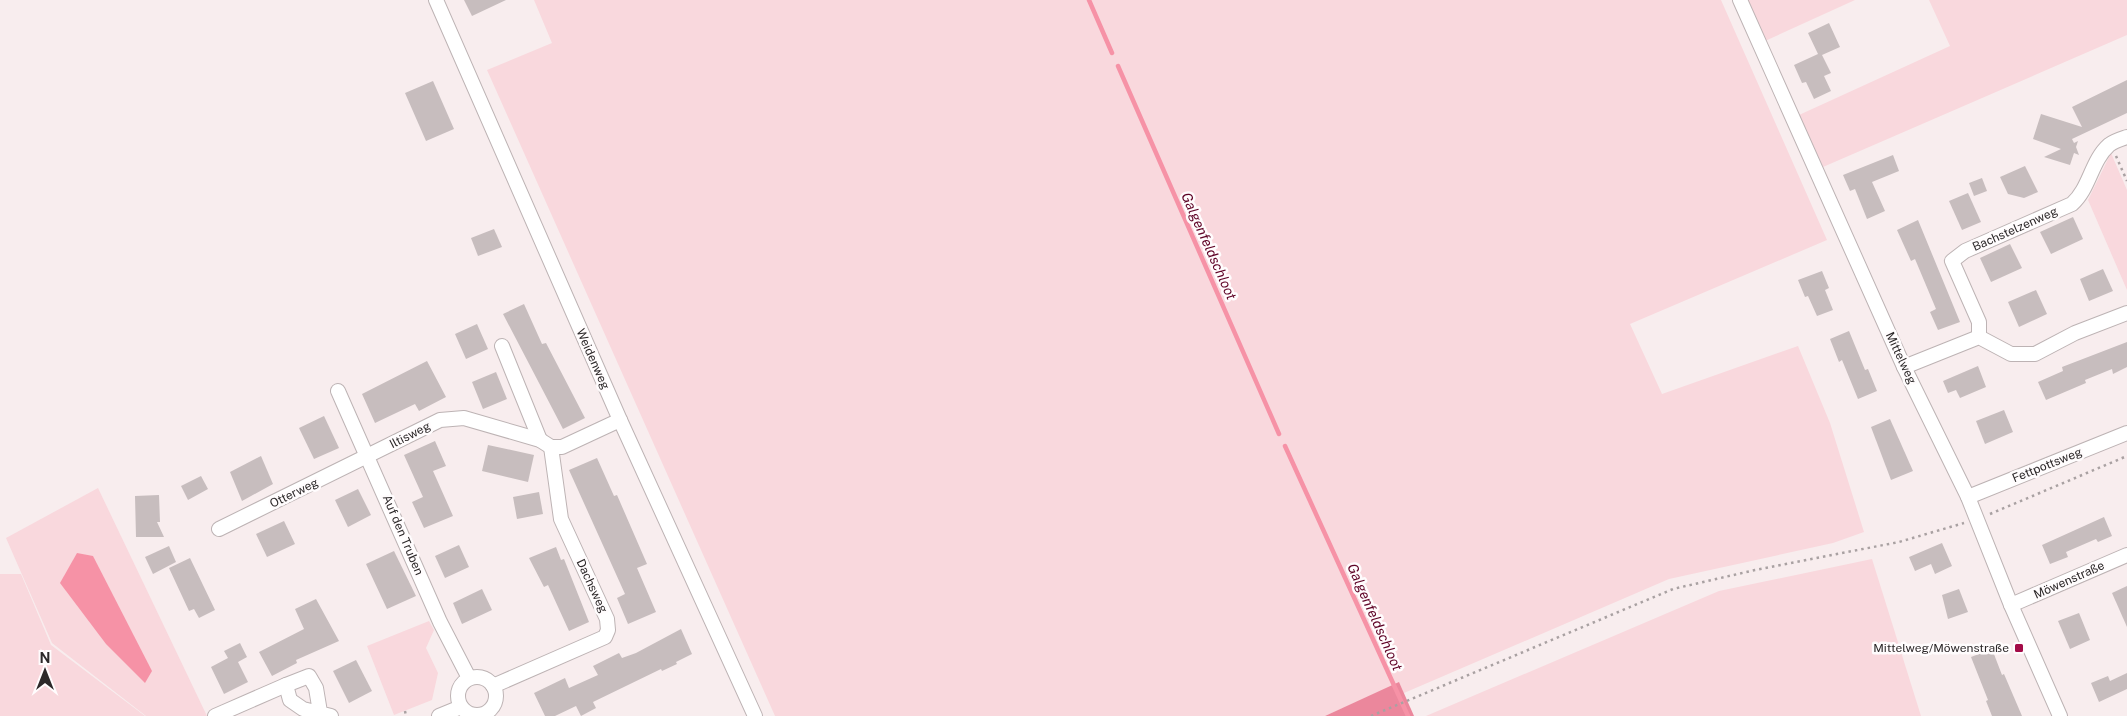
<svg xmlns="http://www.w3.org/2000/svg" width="2127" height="716" font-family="'Public Sans',sans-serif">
	<rect width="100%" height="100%" fill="#f8edee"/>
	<g fill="#f9d8dd">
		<path d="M534 0H1721L1827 240 1630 324 1662 394 1798 346 1830 423 1864 532 1833 543 1669 579 1404 693 1399 683 1325 716H775L487 70 552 43Z"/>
		<path d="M1747 0H1855L1765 41Z"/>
		<path d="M1929 0H2127V35L1823 167 1799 115 1950 46Z"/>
		<path d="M2111 153 2127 190V290L2088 200Z"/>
		<path d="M98 488 207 716H146L52 643 6 538Z"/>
		<path d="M1872 559 1921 716H1426L1719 591Z"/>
		<path d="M0 574H21L51 645 145 716H0Z"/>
		<path d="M429 621 434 630 426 648 438 673 432 700 394 715 367 646Z"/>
	</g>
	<path fill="#eb879c" d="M1399 682 1414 716H1325Z"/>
	<path fill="#f692a6" d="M77 553 93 556 152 671 145 683 106 644 60 583Z"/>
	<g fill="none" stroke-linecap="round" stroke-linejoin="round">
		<g stroke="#f692a6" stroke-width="4.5">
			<path d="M1089 0 1112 53"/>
			<path d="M1118 66 1279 434"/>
			<path d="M1285 446 1408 716"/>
		</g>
	</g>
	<g fill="#c7bdbe">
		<path d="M464 0H506L472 16Z"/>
		<path d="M1829 23 1840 47 1822 55 1831 73 1824 76 1831 91 1814 99 1806 82 1802 83 1794 65 1818 54 1808 33Z"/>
		<path d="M2127 80V113L2072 139 2074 143 2078 141 2076 147 2079 155 2074 153 2070 165 2044 157 2061 149 2033 139 2041 114 2082 127 2072 107Z"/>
		<path d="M433 81 454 129 426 141 405 93Z"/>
		<path d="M1893 155 1899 171 1872 182 1885 211 1867 219 1855 189 1850 191 1843 175Z"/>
		<path d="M2025 166 2038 192 2024 198 2008 194 2000 177Z"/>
		<path d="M1982 178 1987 191 1974 196 1969 183Z"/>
		<path d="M1968 193 1981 222 1962 230 1949 201Z"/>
		<path d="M2073 217 2083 239 2051 254 2040 232Z"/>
		<path d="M1918 220 1960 322 1938 330 1930 312 1936 309 1915 259 1911 261 1897 230Z"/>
		<path d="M494 229 502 247 478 256 471 238Z"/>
		<path d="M2010 244 2022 268 1991 282 1980 258Z"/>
		<path d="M2103 269 2113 291 2089 301 2080 279Z"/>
		<path d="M1822 271 1829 288 1825 290 1833 310 1817 316 1808 296 1805 297 1798 280Z"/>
		<path d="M2036 290 2047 314 2019 327 2008 302Z"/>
		<path d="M524 304 542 344 546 343 585 418 563 429 503 314Z"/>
		<path d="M477 324 488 349 466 359 455 334Z"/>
		<path d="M1849 331 1865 370 1868 369 1877 391 1858 399 1842 360 1839 362 1830 339Z"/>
		<path d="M2127 342V367L2113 374 2112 369 2085 380 2086 383 2046 400 2038 382 2063 371 2062 367Z"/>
		<path d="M427 361 446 397 419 411 415 404 375 423 362 394Z"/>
		<path d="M1978 366 1986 387 1960 398 1956 390 1948 393 1943 381Z"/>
		<path d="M496 372 507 399 483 409 472 382Z"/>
		<path d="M2004 410 2013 432 1985 444 1976 421Z"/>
		<path d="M324 416 339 448 314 459 299 428Z"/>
		<path d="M1890 419 1913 471 1891 480 1871 427Z"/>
		<path d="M435 441 446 466 433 471 453 516 424 528 412 502 423 497 404 455Z"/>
		<path d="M488 445 534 455 528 482 482 471Z"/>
		<path d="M261 456 273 484 242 501 230 472Z"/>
		<path d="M597 458 614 496 617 495 647 564 637 568 656 612 628 624 617 598 625 594 569 470Z"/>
		<path d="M201 476 208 489 188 500 181 486Z"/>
		<path d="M358 489 371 515 348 527 335 500Z"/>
		<path d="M539 492 543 514 517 519 513 497Z"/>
		<path d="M159 495 160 522H157L164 537H136L135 496Z"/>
		<path d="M2104 517 2112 536 2098 542 2096 539 2066 552 2068 557 2050 564 2042 545Z"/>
		<path d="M284 521 295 544 267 557 256 534Z"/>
		<path d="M1942 543 1952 566 1935 574 1931 564 1915 571 1909 557Z"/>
		<path d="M459 545 469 567 445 578 435 556Z"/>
		<path d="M169 546 176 562 153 574 145 557Z"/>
		<path d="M556 547 561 560 564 559 589 622 569 631 548 585 544 587 529 558Z"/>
		<path d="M394 551 416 596 387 609 366 564Z"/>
		<path d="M190 558 215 610 199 618 194 609 189 611 169 568Z"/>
		<path d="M2127 586V627L2112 593Z"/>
		<path d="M482 589 492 610 462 624 453 603Z"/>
		<path d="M1959 589 1968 612 1948 619 1942 595Z"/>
		<path d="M316 599 339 641 296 660 297 663 272 676 259 652 304 629 295 609Z"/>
		<path d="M2079 613 2090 640 2070 649 2058 621Z"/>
		<path d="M681 629 692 654 676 662 677 664 662 671 661 669 593 702 596 708 581 716 576 706 555 716H545L534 693 565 678 569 688 598 675 593 666 619 653 622 658 636 653Z"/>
		<path d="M240 643 247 657 238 662 248 682 224 694 211 667 228 658 224 651Z"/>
		<path d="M1992 649 2002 675 2004 674 2022 716H1992L1986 701 1988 700 1971 657Z"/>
		<path d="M356 660 372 691 349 703 333 671Z"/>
		<path d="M2127 673V689L2099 702 2091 683 2108 676 2110 681Z"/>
	</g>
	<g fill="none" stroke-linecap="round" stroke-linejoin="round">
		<defs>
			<g id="street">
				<path d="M436 0 620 420 755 716"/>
				<path d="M1740 0 1904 367 1968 497 2011 605 2060 716"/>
				<path d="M1979 337V322L1952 261 1965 251 2072 204C2090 188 2091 161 2109 145 2114 141 2121 139 2127 137"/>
				<path d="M502 346 540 440"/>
				<path d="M1904 367 1979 337 2011 354H2035L2075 333 2127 313"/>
				<path d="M338 391 440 622 469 678"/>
				<path d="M1968 497 2127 433"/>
				<path d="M219 529 440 420 464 418 540 440 551 447H562L620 420"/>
				<path d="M2011 605 2127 555"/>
				<circle cx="477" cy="696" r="19"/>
				<path d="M493 686 605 637 608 630 607 619 561 519 551 447"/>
				<path d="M320 712 316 688 309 676 286 685 290 700 303 709 331 716"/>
				<path d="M215 716 286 685"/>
				<path d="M439 716 461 707"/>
			</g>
		</defs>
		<use href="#street" stroke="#bdb3b4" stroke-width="16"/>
		<g stroke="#a9a1a2" stroke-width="2.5" stroke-dasharray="2.5 4" stroke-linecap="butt">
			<path d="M2116 156 2127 181"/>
			<path d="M1990 514 2127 456"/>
			<path d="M405 711 406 716"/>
			<path d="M1371 716 1673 589 1755 570 1899 542 1964 523"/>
		</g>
		<use href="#street" stroke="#fff" stroke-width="14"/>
	</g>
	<rect fill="#a30b47" stroke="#fffcfd" stroke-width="2" x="2014" y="643" width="10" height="10" rx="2.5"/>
	<g text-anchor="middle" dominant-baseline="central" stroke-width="5" stroke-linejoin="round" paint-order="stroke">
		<g font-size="12" fill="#2c2829" stroke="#fffcfd">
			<text transform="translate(2015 229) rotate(-24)">Bachstelzenweg</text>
			<text transform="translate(1901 358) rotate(65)">Mittelweg</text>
			<text transform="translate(593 359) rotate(66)">Weidenweg</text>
			<text transform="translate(410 435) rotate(-27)">Iltisweg</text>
			<text transform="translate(2047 465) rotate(-22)">Fettpottsweg</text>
			<text transform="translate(294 493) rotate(-26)">Otterweg</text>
			<text transform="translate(403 535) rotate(67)">Auf den Truben</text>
			<text transform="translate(2069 580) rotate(-24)">Möwenstraße</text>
			<text transform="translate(592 586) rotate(65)">Dachsweg</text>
		</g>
		<g font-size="12" fill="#2c2829" stroke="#fffcfd" text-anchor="end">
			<text x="2009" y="648">Mittelweg/Möwenstraße</text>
		</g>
		<g font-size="14" font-style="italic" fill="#5f0326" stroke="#fffcfd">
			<text transform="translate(1209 246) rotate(66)">Galgenfeldschloot</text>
			<text transform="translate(1375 617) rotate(66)">Galgenfeldschloot</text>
		</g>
	</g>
	<g transform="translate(45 671)" stroke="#fffcfd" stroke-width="4" paint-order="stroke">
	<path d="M0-4L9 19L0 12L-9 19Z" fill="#2c2829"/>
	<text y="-8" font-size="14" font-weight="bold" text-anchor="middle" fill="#2c2829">N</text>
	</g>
</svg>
